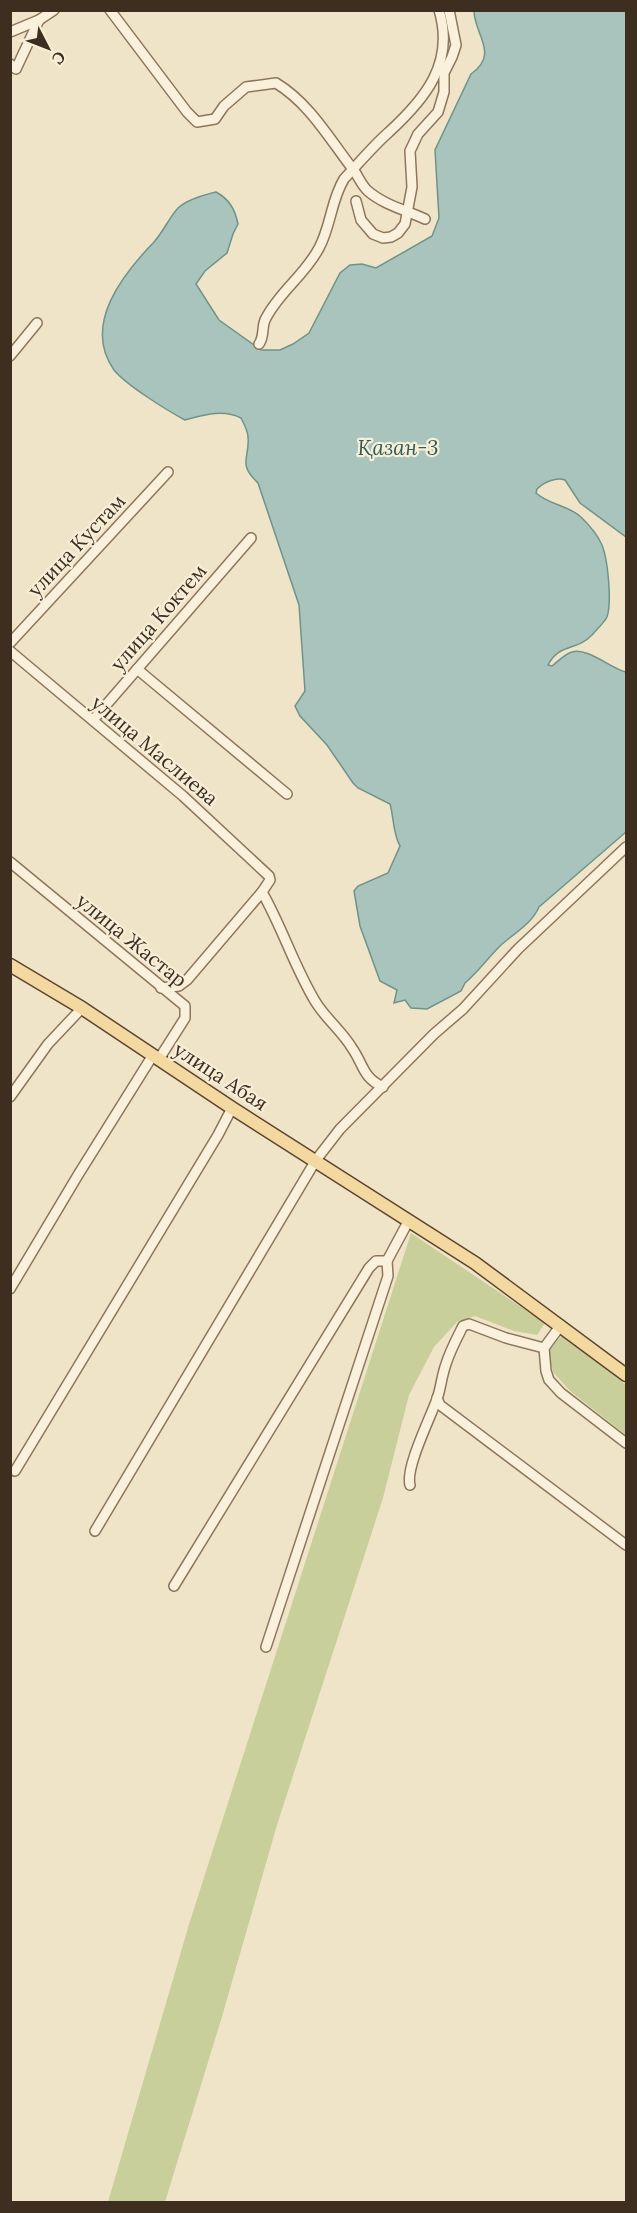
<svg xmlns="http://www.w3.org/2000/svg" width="637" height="2213" font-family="Lora,serif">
	<rect width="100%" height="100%" fill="#f0e4c8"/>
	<g fill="#c9cf9b">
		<path d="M411 1233 545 1323 537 1335 514 1331 475 1316 457 1322 434 1347 409 1395 383 1498 277 1825 221 2020 165 2202H108L190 1921Z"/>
		<path d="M562 1335 626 1385V1435L570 1391 553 1372 548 1352Z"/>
	</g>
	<path fill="#a9c4bc" stroke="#6f938a" stroke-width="1.5" d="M474 11H626V537L580 503 565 480C556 477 544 482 537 489L536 493C549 505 568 505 581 517 589 525 597 534 601 543 608 557 612 602 607 617 604 623 597 629 592 635 577 651 559 643 548 665L552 666C558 661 565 654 572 652 587 647 612 669 626 672V832L539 907C531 925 514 933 500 946 488 958 478 972 465 983L461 991 427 1009 411 1008 405 1000 394 1003 397 990 380 981 360 926 354 891 358 886 388 873 400 846C393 834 394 818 390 804L358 788 353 783 327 745 300 716 295 706 305 691 299 605 258 483C237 463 250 459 248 437 248 431 244 424 241 418 223 409 204 415 185 420 168 411 126 385 114 370 82 325 123 274 154 242 163 232 169 218 178 208 188 199 203 195 216 192 229 199 235 209 238 224L233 234 227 253 205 271 196 284 219 320 261 350H280L293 344 309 333 340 273 350 265 362 264 376 268 432 236 439 218 435 150 471 74C500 54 474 34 474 11Z"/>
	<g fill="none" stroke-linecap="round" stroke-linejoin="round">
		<defs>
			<g id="minor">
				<path d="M110 10 187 112 197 122 215 119 224 106 246 87 276 83C309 103 329 138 352 168 358 175 361 185 368 191 384 205 406 210 425 219"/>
				<path d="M10 32 39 20 54 10"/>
				<path d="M10 64 16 69 39 20"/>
				<path d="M356 201 361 220 373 234 383 238 391 237 398 233 405 224 412 187 410 151 418 134 438 112 444 92V73L452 57 456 45 449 10"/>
				<path d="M259 344C265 336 261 326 266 318 280 291 305 275 319 248 331 226 331 200 344 179 359 163 373 146 389 132 425 99 455 63 439 10"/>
				<path d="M10 356 37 323"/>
				<path d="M10 643 168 472"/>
				<path d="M10 651 183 796 269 876 270 880 262 892 187 980 179 986 161 988"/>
				<path d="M137 669 287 794"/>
				<path d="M93 720 251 538"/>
				<path d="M10 862 185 1006V1018L159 1059"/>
				<path d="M262 892C282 927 294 966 315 1001 325 1018 342 1031 352 1048 364 1065 362 1077 383 1087"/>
				<path d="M10 1097 48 1044 82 1008"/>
				<path d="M387 1261 409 1220"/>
				<path d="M10 1289 78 1175 153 1055"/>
				<path d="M561 1325 544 1348 546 1371 549 1380 561 1393 626 1443"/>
				<path d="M437 1398 440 1405 626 1545"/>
				<path d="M15 1471 218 1135 232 1108"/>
				<path d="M410 1485C405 1467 432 1415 438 1396 441 1386 442 1375 446 1364 450 1351 457 1338 463 1326L469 1324 506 1338 544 1348"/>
				<path d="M95 1531 316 1160 340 1129 434 1034 463 1009 518 949 626 847"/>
				<path d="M174 1586 369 1268 376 1261H387L388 1276 266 1647"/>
			</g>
			<path id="major" d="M10 965 82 1008 232 1108 475 1263 626 1375"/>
		</defs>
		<use href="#minor" stroke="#8d765c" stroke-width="12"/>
		<use href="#major" stroke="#5b4430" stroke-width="15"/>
		<use href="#minor" stroke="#faf1dc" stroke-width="9"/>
		<use href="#major" stroke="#f3d9a0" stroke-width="12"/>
	</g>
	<g text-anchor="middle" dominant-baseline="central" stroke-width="4.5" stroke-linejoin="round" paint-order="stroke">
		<g font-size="20" fill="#3d2e20" stroke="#f7eed8">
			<text transform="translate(76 545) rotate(-47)">улица Кустам</text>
			<text transform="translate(158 617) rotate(-49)">улица Коктем</text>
			<text transform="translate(155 750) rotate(40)">улица Маслиева</text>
			<text transform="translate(132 940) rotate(39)">улица Жастар</text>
			<text transform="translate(221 1076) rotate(33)">улица Абая</text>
		</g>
		<g font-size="21" font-style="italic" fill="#2f5d5a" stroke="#f7eed8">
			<text x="398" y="447">Қазан-3</text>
		</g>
	</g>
	<rect width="637" height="2213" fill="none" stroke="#3d2e20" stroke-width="24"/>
	<g transform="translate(48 48) rotate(132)" stroke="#f7eed8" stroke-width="4.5" paint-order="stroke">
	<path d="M0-4.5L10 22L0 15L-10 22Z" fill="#3d2e20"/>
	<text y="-9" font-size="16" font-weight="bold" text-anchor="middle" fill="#3d2e20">С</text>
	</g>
</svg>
